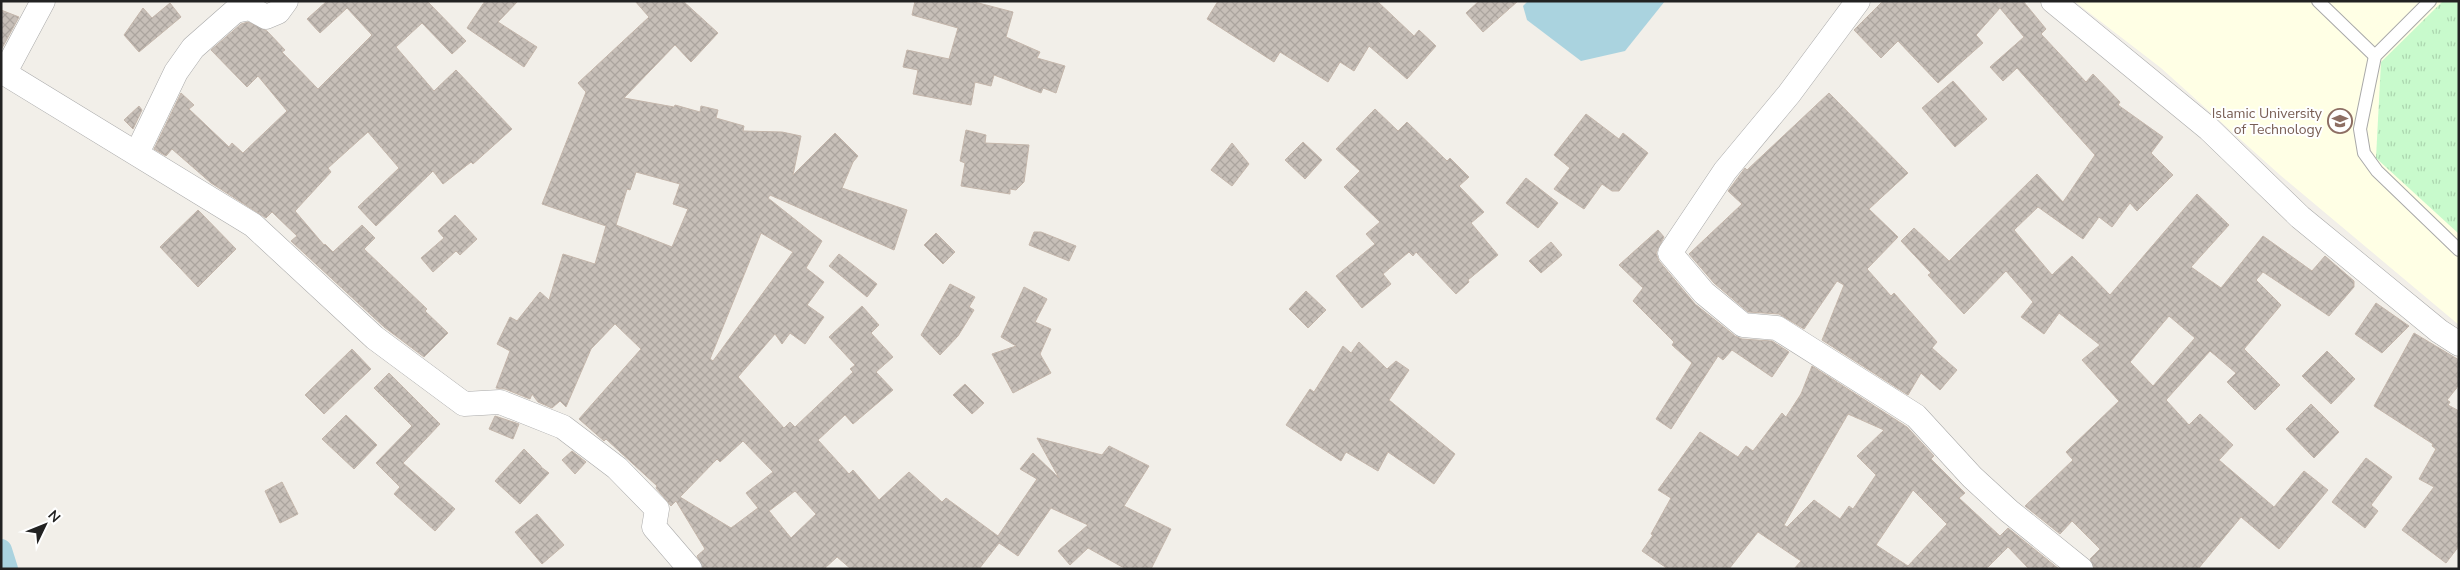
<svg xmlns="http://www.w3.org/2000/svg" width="2460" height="570" font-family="'Nunito Sans',sans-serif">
	<defs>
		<pattern id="park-tufts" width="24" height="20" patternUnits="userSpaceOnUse" patternTransform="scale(1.25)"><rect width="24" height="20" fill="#c8facc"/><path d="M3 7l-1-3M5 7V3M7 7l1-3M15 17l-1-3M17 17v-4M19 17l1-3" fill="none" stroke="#acd6af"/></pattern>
		<pattern id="building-cross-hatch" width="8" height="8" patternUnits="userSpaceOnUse" patternTransform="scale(1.25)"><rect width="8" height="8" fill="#c7bfb8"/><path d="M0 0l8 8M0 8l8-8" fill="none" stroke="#aba49e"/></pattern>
	</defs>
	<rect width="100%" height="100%" fill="#f2efe9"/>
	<path fill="#ffffe5" d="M2074 1H2459V325L2280 175 2161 68Z"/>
	<path fill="url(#park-tufts)" d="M2443 1H2459V234L2376 158 2381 62Z"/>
	<path fill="#aad3df" d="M1528 1H1665L1625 51 1581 61 1527 20 1523 6Z"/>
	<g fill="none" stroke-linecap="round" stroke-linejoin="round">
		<path stroke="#aad3df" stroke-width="22" d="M1 550 7 569"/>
	</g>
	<g fill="url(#building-cross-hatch)" stroke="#c4b6ab" fill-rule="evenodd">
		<path d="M327 1H427L466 41 452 54 422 23 396 47 434 91 456 70 512 129 473 164 471 162 443 184 433 171 376 226 358 207 399 168 368 132 328 168 331 172 295 211 324 245 325 244 333 252 362 225 375 238 364 249 427 309 425 311 448 333 424 357 384 327 291 241 297 236 272 212 266 218 211 183 172 149 166 156 154 149 181 93 194 105 189 109 229 147 232 143 243 153 287 111 258 76 247 87 211 50 241 24 248 22 267 31 285 50 282 52 318 89 372 35 347 8 320 33 307 19Z"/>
		<path d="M485 1H518L498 22 537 47 524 67 467 28Z"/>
		<path d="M635 1H683L718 33 691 62 675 45 624 98 674 107 675 105 700 112 701 106 718 110 716 118 744 126 743 131 782 132 801 136 793 175 835 133 858 156 853 162 842 188 907 210 894 250 770 195 768 198 822 241 806 268 824 282 807 305 824 317 805 344 790 333 782 344 775 334 738 377 784 428 790 422 795 427 853 372 850 369 855 365 829 337 862 306 879 325 871 333 893 357 876 372 893 390 853 424 845 415 818 440 849 474 853 470 879 500 909 472 942 502 946 498 998 536 1037 479 1020 469 1033 453 1059 478 1037 438 1102 455 1109 446 1149 466 1124 506 1171 529 1151 569H1126L1088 548 1070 565 1058 551 1088 525 1051 508 1018 556 999 543 979 569H851L837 557 824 569H703L697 556 705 549 676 501 671 506 656 488 657 486 606 439 604 441 579 419 641 349 615 324 591 349 566 407 560 401 552 408 538 402 532 394 530 399 505 389 496 388 510 351 497 344 510 317 517 321 540 292 549 300 563 254 595 264 606 226 542 204 586 92 578 83 649 17ZM636 172 680 184 673 204 688 209 672 247 616 225 627 189 630 190ZM761 233 793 252 713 361 710 359ZM743 441 773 472 746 493 758 508 731 528 680 497 717 459 720 462ZM795 491 816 514 791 538 769 511Z"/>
		<path d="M915 1H971L1013 12 1006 37 1040 52 1037 58 1065 66 1056 93 1043 88 1041 93 994 75 991 86 975 82 971 105 913 94 918 70 903 67 907 50 949 59 958 28 912 15Z"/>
		<path d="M1218 1H1377L1414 36 1419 30 1436 46 1407 79 1369 46 1354 71 1340 62 1328 82 1280 52 1274 62 1207 19Z"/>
		<path d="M1479 1H1518L1483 32 1466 13Z"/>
		<path d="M1883 1H2023L2046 29 2041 34 2086 82 2093 74 2120 102 2118 105 2163 137 2151 153 2173 175 2137 211 2130 203 2112 227 2099 217 2083 239 2038 207 2014 230 2052 275 2072 256 2110 295 2197 194 2229 225 2191 267 2221 288 2263 236 2312 271 2325 256 2354 281V287L2329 316 2263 272 2256 280 2281 305 2244 349 2280 385 2255 410 2227 382 2236 373 2210 351 2166 400 2189 425 2200 414 2233 445 2219 460 2274 507 2304 471 2328 490 2279 549 2241 517 2198 569H2094L2090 559 2100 549 2072 521 2060 534 2025 506 2073 460 2066 452 2119 401 2082 360 2100 345 2059 313 2044 334 2021 317 2033 302 2006 271 1964 314 1928 275 1931 273 1901 241 1914 228 1949 261 2037 174 2063 202 2095 155 2017 68 2003 81 1990 67 2024 37 2000 8 1976 35 1983 43 1938 83 1898 41 1881 58 1854 30ZM2169 316 2195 338 2153 386 2130 362Z"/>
		<path d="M170 3 181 17 139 52 124 35 143 8 152 18Z"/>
		<path d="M1 10 19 17 1 50Z"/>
		<path d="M1953 81 1987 119 1955 147 1922 108Z"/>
		<path d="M1829 93 1908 173 1869 209 1898 237 1867 269 1891 296 1894 293 1937 342 1932 348 1957 370 1940 390 1921 373 1908 395 1822 340 1844 285 1837 281 1804 329 1779 314 1748 312 1714 283 1689 254 1742 204 1728 191 1745 168 1747 170Z"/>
		<path d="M139 106 142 110 133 129 124 120Z"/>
		<path d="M1375 109 1398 131 1407 122 1447 161 1450 158 1469 177 1459 186 1484 212 1471 223 1498 255 1468 280 1469 282 1456 294 1416 252 1413 256 1409 252 1383 274 1391 284 1362 308 1336 276 1375 244 1366 234 1380 222 1344 187 1360 171 1336 149Z"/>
		<path d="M1586 114 1619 139 1623 133 1648 153 1619 191H1612L1602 184 1584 209 1554 189 1570 168 1554 155Z"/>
		<path d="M966 130 986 135 985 143 1029 145 1024 182 1016 190 1010 189V194L961 186 965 163 960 161Z"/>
		<path d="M1303 142 1322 160 1305 179 1285 160Z"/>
		<path d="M1232 143 1249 164 1232 186 1211 170Z"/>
		<path d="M1526 178 1558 203 1538 228 1506 203Z"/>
		<path d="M198 210 236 249 198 287 160 247Z"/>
		<path d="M455 215 477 239 460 255 456 251 433 272 421 258 444 238 438 231Z"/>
		<path d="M1658 230 1664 237 1656 253 1659 261 1695 304 1735 336 1742 339 1772 341 1789 352 1772 377 1732 350 1723 360 1718 356 1671 429 1656 419 1692 363 1672 345 1674 342 1633 301 1643 288 1619 265Z"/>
		<path d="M1034 232H1041L1076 246 1069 261 1029 245Z"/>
		<path d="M936 233 955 252 943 264 924 245Z"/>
		<path d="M1551 242 1562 255 1541 273 1529 261Z"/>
		<path d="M839 254 877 284 867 297 829 266Z"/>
		<path d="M950 284 975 297 969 307 974 310 958 336 940 355 921 335Z"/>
		<path d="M1024 287 1047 299 1035 322 1051 329 1040 354 1051 373 1013 393 992 354 1016 346 1001 337Z"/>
		<path d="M1306 291 1326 310 1308 328 1289 309Z"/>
		<path d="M2376 303 2409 326 2382 353 2355 334Z"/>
		<path d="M2414 333 2459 360V385L2447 400 2450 402 2448 405 2459 411V546L2446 563 2402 530 2434 487 2419 479 2436 449 2432 446 2433 444 2374 406Z"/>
		<path d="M1359 342 1387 369 1396 361 1409 370 1389 400 1455 454 1434 484 1388 452 1378 471 1346 452 1341 461 1286 425 1310 389 1314 392 1343 346 1351 353Z"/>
		<path d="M352 349 371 369 324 414 305 395Z"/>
		<path d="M2327 351 2355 379 2331 404 2302 376Z"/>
		<path d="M1812 366 1907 427 1934 456 1931 459 1965 493 1959 498 2000 536 2008 528 2059 569H2029L2008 547 1986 569H1794L1801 561 1758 532 1729 569H1668L1642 551 1653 535 1651 534 1671 498 1658 490 1700 432 1738 457 1746 446 1753 451 1782 413 1786 417 1801 394ZM1848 414 1884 430 1857 456 1876 475 1853 509 1849 506 1840 519 1814 500 1787 527 1784 525ZM1913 490 1947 524 1908 566 1876 545Z"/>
		<path d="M389 373 440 424 403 463 455 509 435 531 394 494 400 487 376 463 412 426 374 388Z"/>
		<path d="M965 384 984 403 972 414 953 395Z"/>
		<path d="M2311 404 2339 432 2314 458 2286 429Z"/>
		<path d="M346 415 377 445 354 469 322 439Z"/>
		<path d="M495 416 519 424 513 439 489 429Z"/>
		<path d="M524 449 541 466V467L549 473 520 504 495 481Z"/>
		<path d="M572 451 586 462 575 474 562 460Z"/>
		<path d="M2366 458 2392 477 2371 505 2378 511 2365 528 2332 502Z"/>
		<path d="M282 482 298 514 280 523 265 491Z"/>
		<path d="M537 514 564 545 542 564 515 532Z"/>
	</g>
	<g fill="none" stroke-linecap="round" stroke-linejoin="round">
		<defs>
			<g id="service">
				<path d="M2318 1 2375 56"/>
				<path d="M2430 1 2375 56 2360 129 2364 153 2377 171 2459 250"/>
			</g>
			<g id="minor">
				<path d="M1858 1 1789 94 1725 171 1670 253 1704 293 1743 325 1777 328 1916 416 1972 477 2009 511 2081 569"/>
				<path d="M2053 1 2209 129 2300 217 2439 331 2459 344"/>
				<path d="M1 71 253 225 375 338 464 404 500 402 563 427 617 468 657 509 654 527 690 569"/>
				<path d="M5 72 43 1"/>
				<path d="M137 153 176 72 193 48 235 11 250 8 266 17 278 12 286 1"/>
			</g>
		</defs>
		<use href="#service" stroke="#a9a9a9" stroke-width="14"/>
		<use href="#minor" stroke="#a9a9a9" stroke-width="25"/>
		<use href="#service" stroke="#fff" stroke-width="12"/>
		<use href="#minor" stroke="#fff" stroke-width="24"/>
	</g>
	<defs>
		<symbol id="university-ring" viewBox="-11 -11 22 22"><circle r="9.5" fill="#fff" stroke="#8d6e63" stroke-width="1.5"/><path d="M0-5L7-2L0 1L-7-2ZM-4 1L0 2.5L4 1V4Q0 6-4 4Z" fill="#8d6e63"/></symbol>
	</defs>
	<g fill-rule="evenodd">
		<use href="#university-ring" x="2326" y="107" width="28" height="28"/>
	</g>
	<g text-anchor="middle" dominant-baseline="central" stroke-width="4" stroke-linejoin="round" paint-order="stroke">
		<g font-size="14" fill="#785e54" stroke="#fff" text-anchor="end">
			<text x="2322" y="113">Islamic University<tspan x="2322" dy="16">of Technology</tspan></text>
		</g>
	</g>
	<rect width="2460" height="570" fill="none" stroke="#222222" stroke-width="5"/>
	<g transform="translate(45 525) rotate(47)" stroke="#ffffff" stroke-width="4" paint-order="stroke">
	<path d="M0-4L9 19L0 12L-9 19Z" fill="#222222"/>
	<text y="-8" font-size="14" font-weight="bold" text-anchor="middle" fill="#222222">N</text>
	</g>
</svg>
